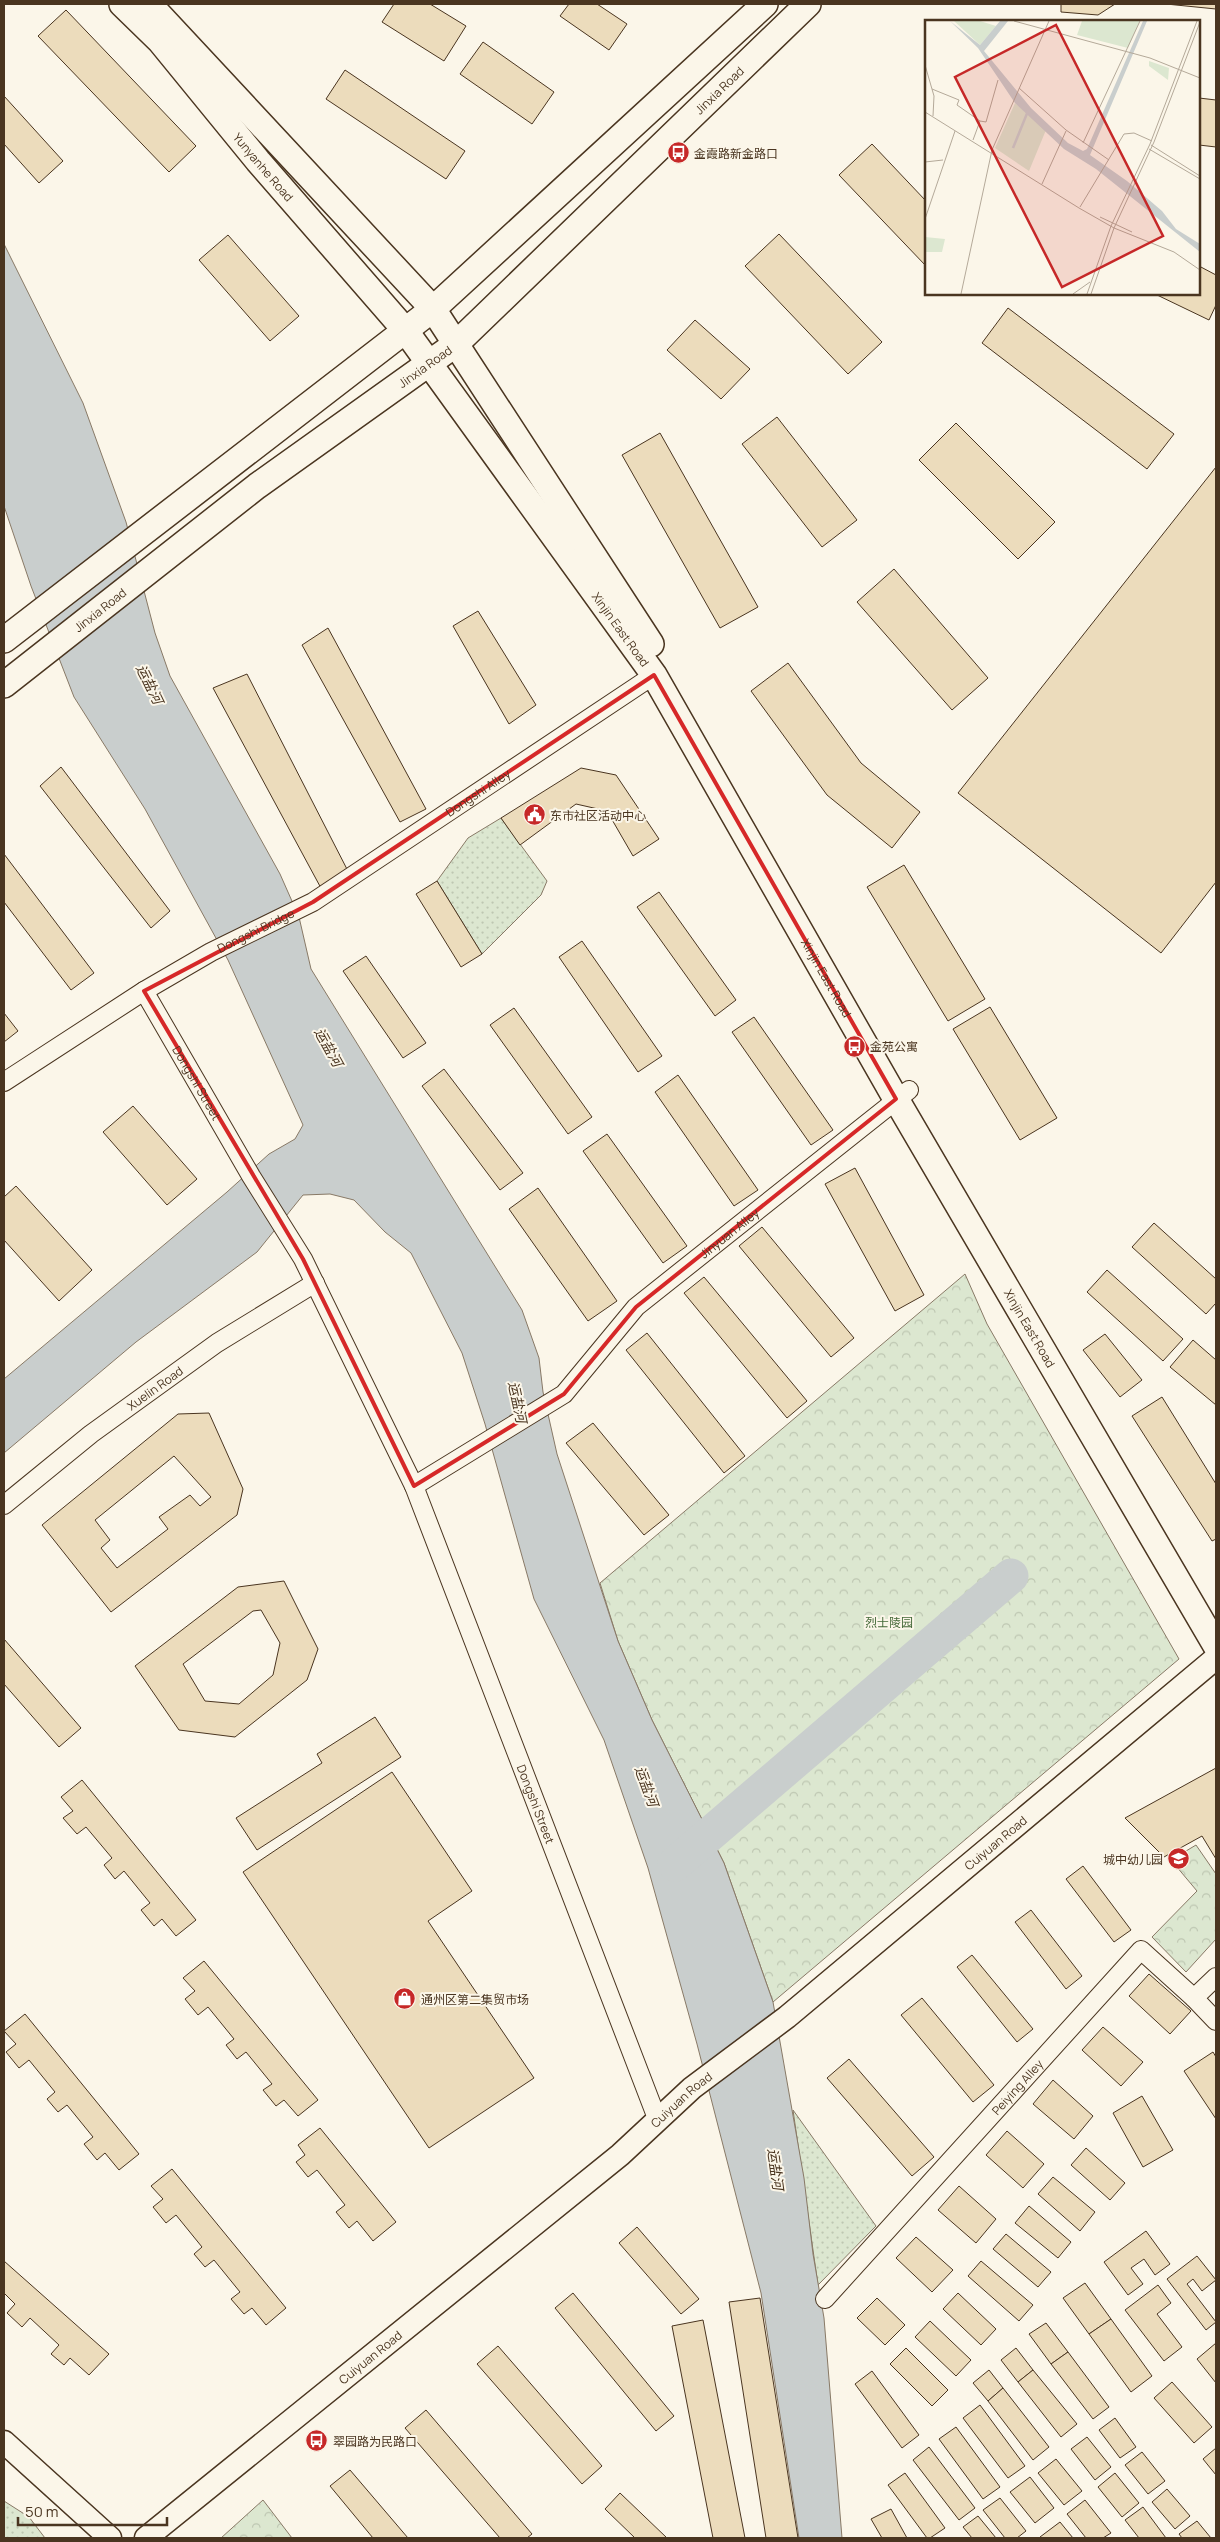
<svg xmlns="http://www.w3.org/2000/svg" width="1220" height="2542" font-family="Manrope,'Noto Sans SC',sans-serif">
	<defs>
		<pattern id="grass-dots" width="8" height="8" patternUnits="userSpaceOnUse" patternTransform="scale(1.25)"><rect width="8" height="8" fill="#dce7d0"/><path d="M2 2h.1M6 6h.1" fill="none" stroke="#bec7b2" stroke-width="1.8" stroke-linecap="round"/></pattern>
		<pattern id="forest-crowns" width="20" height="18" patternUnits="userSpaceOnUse" patternTransform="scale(1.25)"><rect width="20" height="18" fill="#dce7d0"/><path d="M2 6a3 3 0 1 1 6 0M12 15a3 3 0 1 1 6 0" fill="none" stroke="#bec7b2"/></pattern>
	</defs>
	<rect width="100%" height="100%" fill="#fbf6e9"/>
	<g fill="url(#grass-dots)" stroke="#887966">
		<path d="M501 818 547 881 541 895 482 954 437 881 468 838Z"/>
		<path d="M793 2110 876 2226 818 2285Z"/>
		<path d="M4 2501 29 2517 45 2538H4Z"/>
	</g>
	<g fill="url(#forest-crowns)" stroke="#887966">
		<path d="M965 1274 987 1324 1179 1659 773 2002 724 1863 652 1720 618 1641 600 1583Z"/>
		<path d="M1196 1845 1216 1874V1939L1186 1972 1152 1937 1197 1891 1171 1860Z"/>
		<path d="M263 2500 292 2538H221Z"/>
	</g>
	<path fill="#c9cecd" stroke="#887966" d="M4 244 83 403 126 522 155 633 170 676 280 874 299 917 311 969 522 1310 539 1358 543 1392 557 1454 618 1641 652 1720 724 1863 773 2002 804 2178 813 2254 824 2318 842 2538H799L761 2293 697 2044 648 1868 604 1740 534 1599 485 1424 462 1353 411 1253 385 1232 354 1200 330 1194 303 1195 257 1252 136 1342 4 1453V1379L227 1192 269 1154 295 1139 303 1125 228 960 145 809 74 697 31 586 4 506Z"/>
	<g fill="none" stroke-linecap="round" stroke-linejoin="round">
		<path stroke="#c9cecd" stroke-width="35" d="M675 1864 1011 1576"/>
	</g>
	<g fill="#ecdcbc" stroke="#4a3520" fill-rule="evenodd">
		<path d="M394 4H430L466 26 444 61 382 22Z"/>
		<path d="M569 4H597L627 24 609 50 560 16Z"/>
		<path d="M1061 4H1115L1098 15 1061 12Z"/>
		<path d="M1166 4H1216V9Z"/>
		<path d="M66 10 196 146 169 172 38 36Z"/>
		<path d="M483 42 554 92 532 124 460 74Z"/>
		<path d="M345 70 465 151 446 179 326 99Z"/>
		<path d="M4 96 63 161 39 183 4 144Z"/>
		<path d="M1199 98 1216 100V147L1199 145Z"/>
		<path d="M872 144 926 201V266L839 175Z"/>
		<path d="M779 234 882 342 848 374 745 266Z"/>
		<path d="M228 235 299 316 270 341 199 260Z"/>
		<path d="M1199 266 1216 275V305L1209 320 1155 294H1199Z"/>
		<path d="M1008 308 1174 434 1147 469 982 343Z"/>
		<path d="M695 320 750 369 721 399 667 350Z"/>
		<path d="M777 417 857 520 822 547 742 444Z"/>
		<path d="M956 423 1055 522 1018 559 919 460Z"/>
		<path d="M660 433 758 607 720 628 622 455Z"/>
		<path d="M1216 467V882L1161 953 958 793Z"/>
		<path d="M894 569 988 678 952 710 857 602Z"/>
		<path d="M478 611 536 705 509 724 453 626Z"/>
		<path d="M328 628 426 809 400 822 302 645Z"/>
		<path d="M788 663 861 763 920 812 892 848 827 795 751 691Z"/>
		<path d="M247 674 350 875 322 890 213 688Z"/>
		<path d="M61 767 170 911 151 928 40 786Z"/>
		<path d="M581 768 616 775 659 839 633 856 607 811 576 804 520 845 501 818Z"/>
		<path d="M4 854 94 973 71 990 4 902Z"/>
		<path d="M904 865 985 999 948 1021 867 887Z"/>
		<path d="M437 881 482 954 461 967 416 894Z"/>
		<path d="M659 892 736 1000 715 1016 637 907Z"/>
		<path d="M582 941 662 1056 638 1072 559 957Z"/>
		<path d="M366 956 426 1043 403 1058 343 971Z"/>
		<path d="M990 1007 1057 1118 1020 1140 953 1029Z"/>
		<path d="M514 1008 592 1117 568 1134 490 1025Z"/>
		<path d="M4 1013 18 1031 4 1042Z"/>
		<path d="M754 1017 833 1130 811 1145 732 1032Z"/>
		<path d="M444 1069 523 1173 500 1190 422 1086Z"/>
		<path d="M678 1075 758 1190 734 1206 655 1092Z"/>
		<path d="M133 1106 197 1179 167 1205 103 1132Z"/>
		<path d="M607 1134 687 1246 663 1263 583 1151Z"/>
		<path d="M855 1168 924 1295 895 1311 825 1184Z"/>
		<path d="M16 1186 92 1270 59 1301 4 1240V1197Z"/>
		<path d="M538 1188 617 1301 588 1321 509 1209Z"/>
		<path d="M1154 1223 1216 1279V1303L1206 1314 1132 1247Z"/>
		<path d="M762 1227 854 1338 831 1357 739 1246Z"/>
		<path d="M1107 1270 1183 1339 1163 1361 1087 1292Z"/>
		<path d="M704 1277 807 1401 787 1418 684 1293Z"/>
		<path d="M647 1333 745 1456 724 1473 626 1350Z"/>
		<path d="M1105 1334 1142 1380 1120 1397 1083 1350Z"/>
		<path d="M1193 1340 1216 1360V1405L1170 1367Z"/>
		<path d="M1162 1397 1216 1484V1539L1212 1541 1132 1416Z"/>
		<path d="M209 1413 243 1489 237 1515 111 1612 42 1525 178 1414ZM174 1456 211 1497 200 1506 190 1495 159 1517 168 1529 117 1568 101 1548 110 1540 95 1520Z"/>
		<path d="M593 1423 669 1515 644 1535 566 1443Z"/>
		<path d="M284 1581 318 1649 307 1680 235 1737 179 1730 135 1666 238 1587ZM261 1610 280 1643 273 1675 239 1704 205 1701 183 1664 253 1611Z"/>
		<path d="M4 1639 81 1728 59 1747 4 1684Z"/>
		<path d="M375 1717 401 1757 257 1850 236 1818 322 1763 317 1754Z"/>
		<path d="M1216 1768V1859L1202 1836 1164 1857 1125 1818Z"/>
		<path d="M392 1772 472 1891 428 1921 534 2078 429 2148 243 1872Z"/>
		<path d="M82 1780 196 1920 176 1936 162 1919 154 1926 141 1910 150 1903 124 1871 115 1879 104 1865 112 1858 86 1827 77 1834 63 1818 73 1811 61 1797Z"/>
		<path d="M1083 1866 1131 1930 1114 1942 1066 1879Z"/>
		<path d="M1031 1910 1082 1976 1066 1989 1015 1922Z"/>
		<path d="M972 1955 1033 2029 1017 2042 957 1967Z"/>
		<path d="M204 1961 318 2100 298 2116 284 2100 276 2106 263 2090 272 2084 246 2052 237 2059 226 2045 234 2039 208 2007 198 2015 185 1999 195 1991 183 1978Z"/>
		<path d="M1149 1974 1191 2011 1170 2034 1129 1996Z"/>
		<path d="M922 1998 994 2085 973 2102 901 2015Z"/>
		<path d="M25 2014 139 2154 119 2170 105 2153 97 2160 84 2144 93 2137 67 2105 58 2112 47 2099 55 2092 29 2060 19 2068 6 2052 16 2044 4 2031Z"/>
		<path d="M1103 2027 1143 2062 1121 2086 1082 2050Z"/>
		<path d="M1213 2052 1216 2057V2119L1184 2071Z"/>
		<path d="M849 2059 934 2157 912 2176 827 2078Z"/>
		<path d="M1053 2080 1093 2116 1074 2139 1033 2104Z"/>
		<path d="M1142 2096 1173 2150 1143 2167 1113 2113Z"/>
		<path d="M320 2128 396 2222 373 2241 357 2221 349 2228 336 2212 345 2205 317 2170 308 2177 296 2162 305 2155 298 2145Z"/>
		<path d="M1007 2131 1044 2164 1023 2188 986 2155Z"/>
		<path d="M1086 2148 1125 2183 1110 2200 1071 2165Z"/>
		<path d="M172 2169 286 2308 266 2325 252 2308 244 2314 231 2299 240 2292 214 2260 205 2267 194 2254 202 2247 176 2215 166 2223 153 2207 163 2199 151 2186Z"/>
		<path d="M1053 2177 1095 2212 1080 2231 1038 2194Z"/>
		<path d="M959 2186 996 2219 976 2243 938 2210Z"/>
		<path d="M1029 2206 1071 2242 1058 2258 1015 2223Z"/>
		<path d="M637 2227 699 2299 681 2314 619 2243Z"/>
		<path d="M1146 2231 1170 2264 1155 2275 1144 2259 1131 2268 1143 2284 1128 2295 1104 2262Z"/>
		<path d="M1006 2234 1051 2272 1038 2287 993 2249Z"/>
		<path d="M916 2237 953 2270 932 2292 896 2258Z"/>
		<path d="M1197 2256 1216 2280 1202 2291 1193 2279 1187 2284 1216 2322 1206 2330 1167 2279Z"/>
		<path d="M4 2261 109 2354 89 2375 70 2358 64 2365 51 2354 59 2345 30 2318 22 2327 7 2313 15 2304 4 2293Z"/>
		<path d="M981 2261 1033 2305 1019 2321 968 2276Z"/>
		<path d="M1085 2283 1111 2319 1089 2334 1063 2298Z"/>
		<path d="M1158 2285 1171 2303 1157 2314 1182 2347 1164 2361 1125 2310Z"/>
		<path d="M573 2293 674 2416 656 2431 555 2308Z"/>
		<path d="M958 2293 996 2329 981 2345 943 2309Z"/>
		<path d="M760 2298 798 2538H766L729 2302Z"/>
		<path d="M877 2298 905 2325 885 2345 857 2318Z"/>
		<path d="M1111 2319 1152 2376 1131 2392 1089 2334Z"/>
		<path d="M703 2320 745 2538H713L672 2326Z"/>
		<path d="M930 2321 971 2360 956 2376 915 2337Z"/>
		<path d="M1046 2323 1068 2352 1051 2364 1029 2334Z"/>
		<path d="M1216 2343V2383L1197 2359Z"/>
		<path d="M498 2346 602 2466 582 2484 477 2364Z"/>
		<path d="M906 2348 948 2390 932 2406 890 2364Z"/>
		<path d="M1016 2348 1033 2370 1018 2382 1001 2360Z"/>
		<path d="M1068 2352 1109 2407 1093 2419 1051 2364Z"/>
		<path d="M989 2370 1003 2388 988 2401 973 2383Z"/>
		<path d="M1033 2370 1077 2424 1061 2437 1018 2382Z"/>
		<path d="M872 2371 919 2435 902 2448 855 2384Z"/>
		<path d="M1172 2382 1212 2427 1194 2443 1154 2398Z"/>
		<path d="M1003 2388 1049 2447 1033 2460 988 2401Z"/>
		<path d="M980 2405 1025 2466 1008 2478 963 2418Z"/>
		<path d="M426 2410 532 2534 527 2538H500L405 2428Z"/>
		<path d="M1115 2418 1136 2447 1120 2458 1099 2430Z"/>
		<path d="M956 2427 1000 2487 983 2499 939 2439Z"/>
		<path d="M1087 2437 1111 2467 1095 2480 1071 2449Z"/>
		<path d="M929 2447 975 2508 959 2520 913 2460Z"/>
		<path d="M1216 2448V2475L1203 2459Z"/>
		<path d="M1142 2452 1165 2481 1148 2494 1125 2465Z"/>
		<path d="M1056 2459 1082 2491 1064 2505 1038 2473Z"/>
		<path d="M350 2470 408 2538H373L330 2486Z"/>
		<path d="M905 2473 945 2528 930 2538H927L888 2485Z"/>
		<path d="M1115 2473 1139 2503 1122 2517 1098 2487Z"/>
		<path d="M1030 2477 1054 2508 1035 2523 1010 2492Z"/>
		<path d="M1167 2489 1190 2516 1175 2529 1152 2502Z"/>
		<path d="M620 2493 667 2538H635L605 2509Z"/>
		<path d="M1000 2498 1026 2531 1017 2538H1005L983 2510Z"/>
		<path d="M1085 2500 1111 2533 1103 2538H1086L1067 2514Z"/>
		<path d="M1143 2507 1166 2538H1139L1125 2520Z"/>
		<path d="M891 2509 907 2538H882L871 2519Z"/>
		<path d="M978 2516 996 2538H972L963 2527Z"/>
		<path d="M1197 2521 1211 2538H1182L1179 2534Z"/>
		<path d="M1060 2522 1073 2538H1041L1040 2537Z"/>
	</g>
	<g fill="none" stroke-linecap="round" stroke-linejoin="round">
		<defs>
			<g id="minor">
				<path id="s1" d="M144 991 251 1176 303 1259 414 1486 658 2121"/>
				<path id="s2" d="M4 1082 144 991 211 952 313 902 654 675"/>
				<path id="s3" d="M414 1486 564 1394 636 1307 909 1090"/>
				<path id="s4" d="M4 1505 91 1434 217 1343 315 1283"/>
				<path d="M1194 1998 1216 2021"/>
				<path id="s5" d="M825 2299 1141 1950 1194 1998 1216 1977"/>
			</g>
			<g id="tertiary">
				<path d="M4 2442 110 2538"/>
				<path id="s6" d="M146 2538 620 2155 692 2088 787 2017 1216 1658"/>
			</g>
			<g id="secondary">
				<path id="s7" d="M122 4 160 41 258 161 405 330 654 675 896 1099 1216 1646"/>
				<path d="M149 4 433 309 651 644"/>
				<path d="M4 640 433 309 765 4"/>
				<path id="s8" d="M4 685 257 486 456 344 808 4"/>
			</g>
		</defs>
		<use href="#minor" stroke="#4a3520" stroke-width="20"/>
		<use href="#tertiary" stroke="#4a3520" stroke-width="25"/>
		<use href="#secondary" stroke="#4a3520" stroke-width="28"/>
		<use href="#minor" stroke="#fbf6e9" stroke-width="18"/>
		<use href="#tertiary" stroke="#fbf6e9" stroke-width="22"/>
		<use href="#secondary" stroke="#fbf6e9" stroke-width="25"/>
	</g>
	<path fill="none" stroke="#d62828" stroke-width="4" stroke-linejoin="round" d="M654 675 896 1099 636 1307 564 1394 414 1486 303 1259 144 991 313 902Z"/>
	<defs>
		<symbol id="bus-disc" viewBox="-11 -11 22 22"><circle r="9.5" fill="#c62828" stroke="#fbf6e9"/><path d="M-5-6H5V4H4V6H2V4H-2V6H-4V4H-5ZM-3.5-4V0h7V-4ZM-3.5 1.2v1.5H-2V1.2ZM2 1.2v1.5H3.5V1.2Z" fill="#fff"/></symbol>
		<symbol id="civic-disc" viewBox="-11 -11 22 22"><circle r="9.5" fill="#c62828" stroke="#fbf6e9"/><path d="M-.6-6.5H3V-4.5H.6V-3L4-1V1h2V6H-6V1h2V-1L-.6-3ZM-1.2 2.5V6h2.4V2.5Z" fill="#fff"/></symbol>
		<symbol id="school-disc" viewBox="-11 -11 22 22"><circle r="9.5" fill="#c62828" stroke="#fbf6e9"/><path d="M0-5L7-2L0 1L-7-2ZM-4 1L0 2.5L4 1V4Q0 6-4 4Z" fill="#fff"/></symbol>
		<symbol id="shop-disc" viewBox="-11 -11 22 22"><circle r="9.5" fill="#c62828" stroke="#fbf6e9"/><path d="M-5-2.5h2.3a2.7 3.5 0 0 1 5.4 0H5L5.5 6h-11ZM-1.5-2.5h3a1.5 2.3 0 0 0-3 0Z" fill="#fff"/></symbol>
	</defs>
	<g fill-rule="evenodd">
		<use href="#bus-disc" x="666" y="140" width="25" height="25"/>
		<use href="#civic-disc" x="522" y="802" width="25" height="25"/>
		<use href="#bus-disc" x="842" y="1034" width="25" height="25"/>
		<use href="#school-disc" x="1166" y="1846" width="25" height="25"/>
		<use href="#shop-disc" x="392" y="1986" width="25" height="25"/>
		<use href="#bus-disc" x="304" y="2428" width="25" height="25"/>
	</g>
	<g text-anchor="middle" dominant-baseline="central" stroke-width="4" stroke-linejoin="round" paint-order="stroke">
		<g font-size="12" fill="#4a3520" stroke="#fbf6e9">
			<text stroke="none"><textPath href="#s8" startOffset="932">Jinxia Road</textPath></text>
			<text stroke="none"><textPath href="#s7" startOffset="216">Yunyanhe Road</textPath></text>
			<text stroke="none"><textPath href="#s8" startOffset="528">Jinxia Road</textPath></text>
			<text stroke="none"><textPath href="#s8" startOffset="122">Jinxia Road</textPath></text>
			<text stroke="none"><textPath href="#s7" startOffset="801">Xinjin East Road</textPath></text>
			<text stroke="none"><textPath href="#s2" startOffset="556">Dongshi Alley</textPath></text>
			<text stroke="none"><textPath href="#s2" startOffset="294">Dongshi Bridge</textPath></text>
			<text stroke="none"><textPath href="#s7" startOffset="1206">Xinjin East Road</textPath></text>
			<text stroke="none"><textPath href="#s1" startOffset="106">Dongshi Street</textPath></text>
			<text stroke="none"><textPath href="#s3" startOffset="408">Jinyuan Alley</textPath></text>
			<text stroke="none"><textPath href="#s7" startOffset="1611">Xinjin East Road</textPath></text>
			<text stroke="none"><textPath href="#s4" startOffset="191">Xuelin Road</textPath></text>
			<text stroke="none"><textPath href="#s1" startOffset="905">Dongshi Street</textPath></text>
			<text stroke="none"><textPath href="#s6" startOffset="1098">Cuiyuan Road</textPath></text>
			<text stroke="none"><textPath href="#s5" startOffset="286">Peiying Alley</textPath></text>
			<text stroke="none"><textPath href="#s6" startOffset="692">Cuiyuan Road</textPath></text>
			<text stroke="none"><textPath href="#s6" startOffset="288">Cuiyuan Road</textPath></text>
		</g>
		<g font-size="12" fill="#4a3520" stroke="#fbf6e9" text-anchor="start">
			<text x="694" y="153">金霞路新金路口</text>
			<text x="550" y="815">东市社区活动中心</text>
			<text x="870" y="1046">金苑公寓</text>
			<text x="1163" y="1859" text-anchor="end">城中幼儿园</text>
			<text x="421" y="1999">通州区第二集贸市场</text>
			<text x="333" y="2441">翠园路为民路口</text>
		</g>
		<g font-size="12" fill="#436837" stroke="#fbf6e9">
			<text x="889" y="1622">烈士陵园</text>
		</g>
		<g font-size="14" font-style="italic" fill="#4a3520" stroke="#fbf6e9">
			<text transform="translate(150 684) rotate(64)">运盐河</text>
			<text transform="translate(329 1047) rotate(61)">运盐河</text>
			<text transform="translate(518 1402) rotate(78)">运盐河</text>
			<text transform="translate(647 1786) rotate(70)">运盐河</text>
			<text transform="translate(776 2169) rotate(82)">运盐河</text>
		</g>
	</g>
	<g transform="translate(925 20)">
		<rect width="275" height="275" fill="#fbf6e9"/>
		<path d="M157 1H215L203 28 152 15Z" fill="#dce7d0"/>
		<path d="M29 1H55L71 6 55 25ZM224 41 244 48 243 60 224 46ZM90 83 121 110 104 151 70 128ZM0 217 20 219 17 232H0Z" fill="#dce7d0"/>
		<path d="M25 1 55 25 75 1H83L59 31 106 88 143 123 158 131 162 129 218 1H222L165 135 202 161 237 191 251 209 275 224V232L171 149 139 129 90 83 53 28Z" fill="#c9cecd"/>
		<path fill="none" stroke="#c9cecd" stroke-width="2.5" d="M88 128 103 91"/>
		<path fill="none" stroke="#b4a999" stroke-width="1" d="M89 1 225 38 275 58M0 45 9 76 8 96M94 68 141 110 184 140M7 69 34 80 32 85 55 101M0 92 154 188 189 208 249 232 275 250M48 120 55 101 61 102 73 60M158 123 215 1M226 125 275 156M224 129 275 159M0 142 18 140M117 164 141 111M155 187 199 114 209 113 227 121M175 197 207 212M0 199 30 111M36 274 67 130 124 1M148 274 165 262M162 274 186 206 225 124 272 1M166 274 189 208 229 122 275 2"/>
		<path fill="#c62828" fill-opacity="0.15" stroke="#c62828" stroke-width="2.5" d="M131 5 238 216 137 267 30 57Z"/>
		<rect width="275" height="275" fill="none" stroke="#4a3520" stroke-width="2.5"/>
	</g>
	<rect width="1220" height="2542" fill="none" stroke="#4a3520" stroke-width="10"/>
	<path d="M18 2517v8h149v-8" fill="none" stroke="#4a3520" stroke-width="2.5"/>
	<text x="25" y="2517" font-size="15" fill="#4a3520" stroke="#fbf6e9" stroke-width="4" paint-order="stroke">50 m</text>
</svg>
